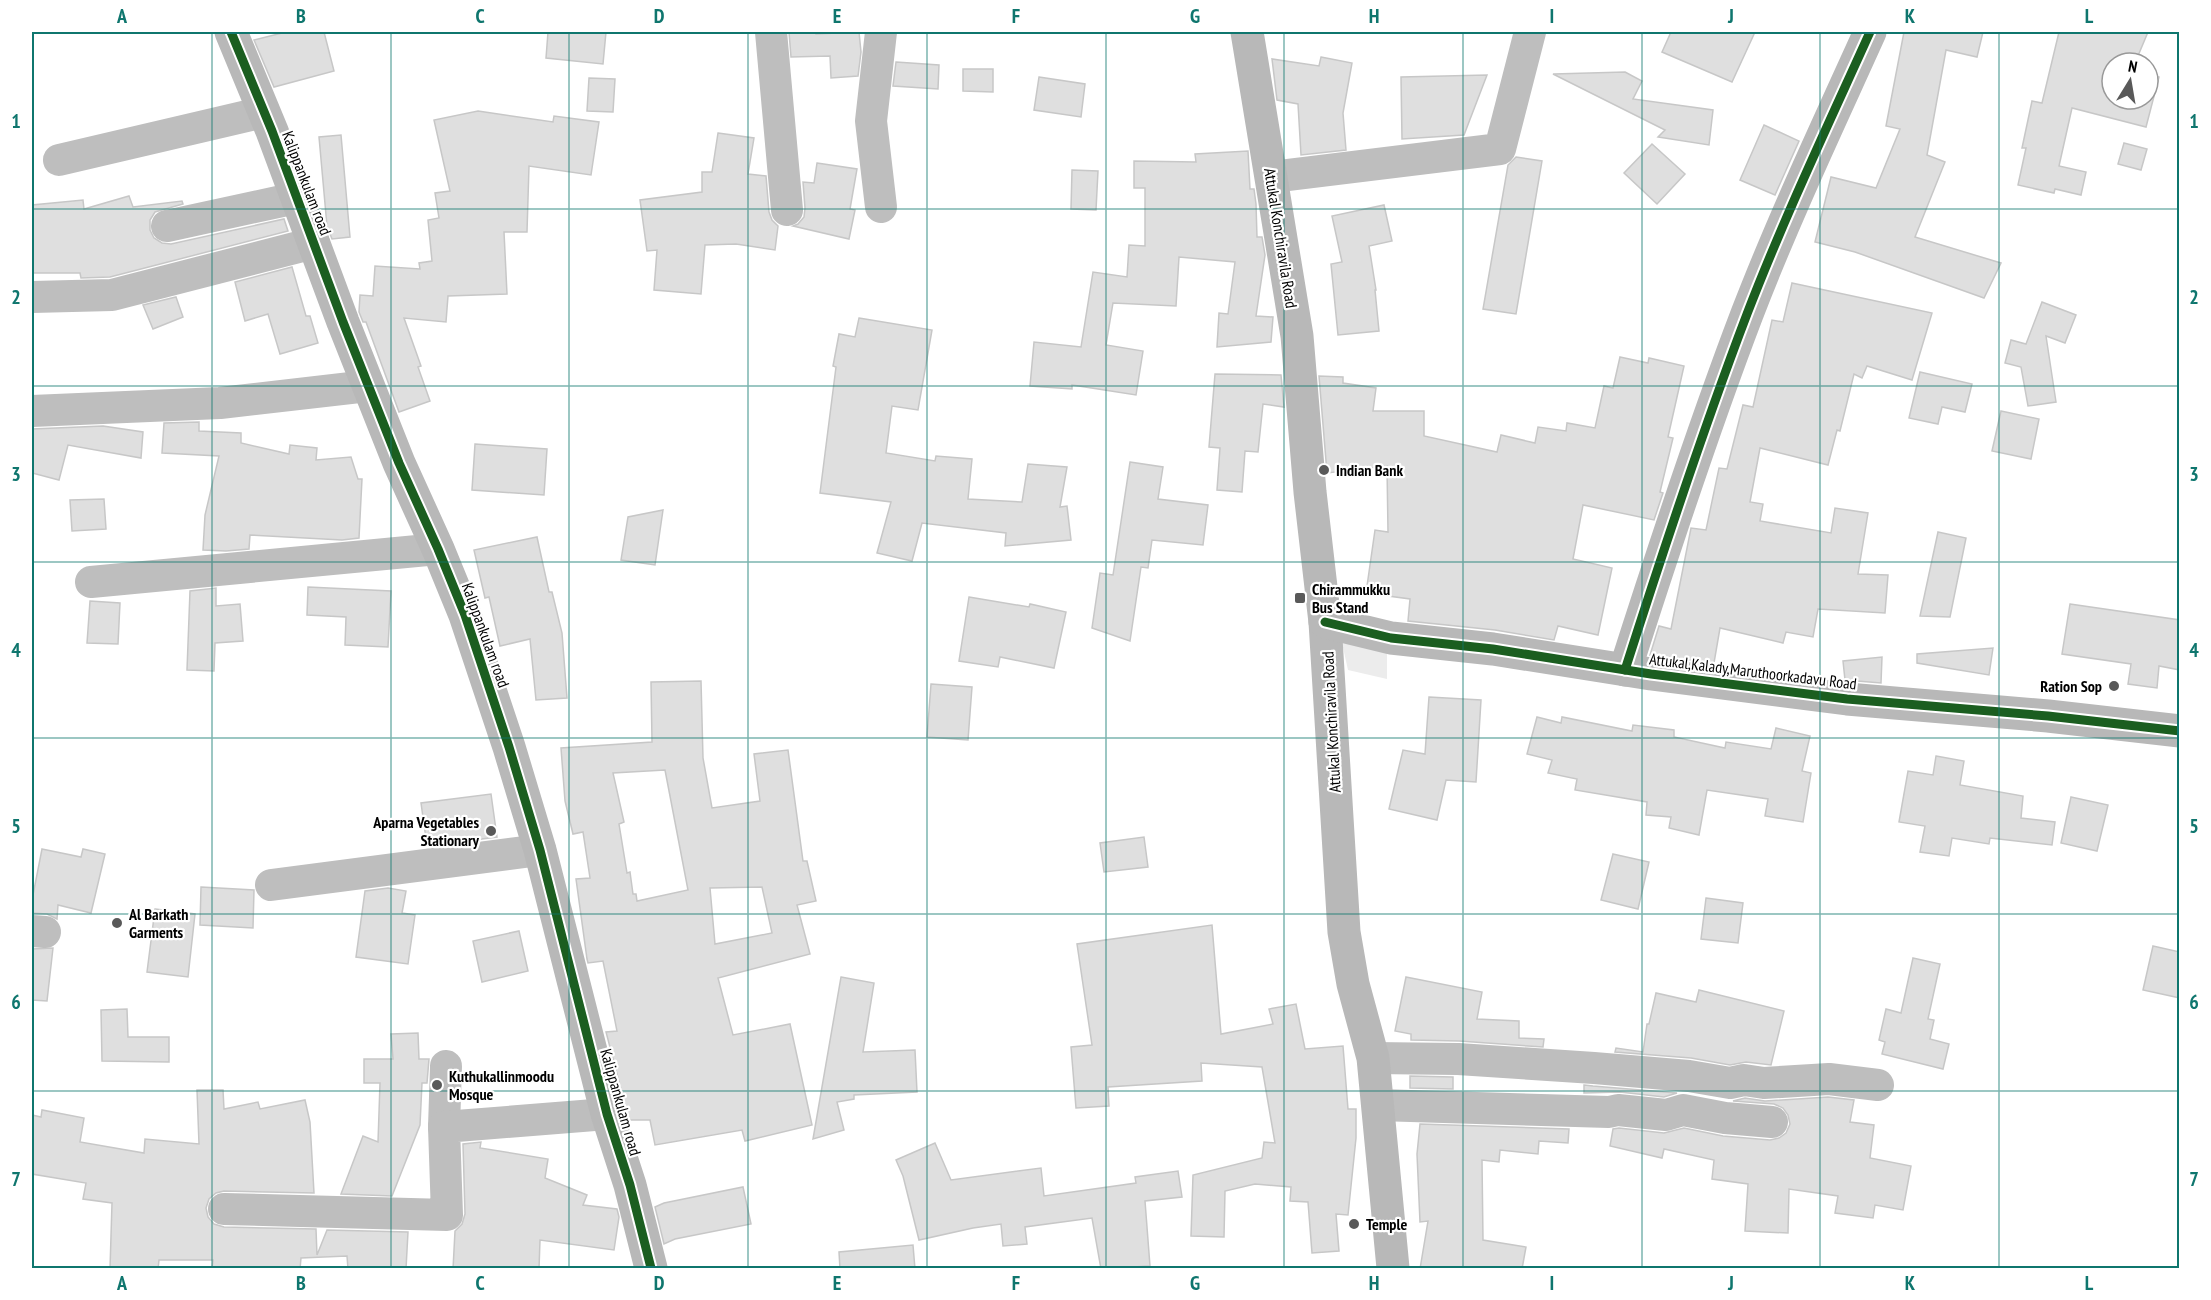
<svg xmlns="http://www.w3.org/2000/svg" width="2211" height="1300" font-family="'PT Sans Narrow',sans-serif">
	<rect width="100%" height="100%" fill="#fff"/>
	<path fill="#ececec" d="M1342 643 1387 649V679L1348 670Z"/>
	<g fill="#dfdfdf" stroke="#c7c7c7" stroke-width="1.5" fill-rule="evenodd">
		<path d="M286 32H324L334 71 274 87 254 40Z"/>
		<path d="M548 32H606L603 64 546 58Z"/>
		<path d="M789 32H816V34L859 32 861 52 858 76 831 78 830 56 791 57Z"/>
		<path d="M1671 32H1755L1732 82 1662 52Z"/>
		<path d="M1904 32H1983L1977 57 1946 50 1927 155 1945 162 1915 237 2001 263 1984 298 1855 252 1815 242 1831 177 1876 188 1900 129 1886 126Z"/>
		<path d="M2059 32H2148L2135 63H2112V99H2148V74L2159 77 2146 127 2072 108 2059 166 2086 172 2081 195 2055 189 2054 193 2018 185 2026 148H2022L2032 101 2042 103Z"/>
		<path d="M1321 57 1352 63 1343 113 1346 150 1301 155 1298 104 1277 100 1272 59 1319 66Z"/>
		<path d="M896 62 939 65 938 89 893 86Z"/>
		<path d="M963 69H993V92L963 91Z"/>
		<path d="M1625 72 1642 81 1633 99 1713 110 1709 145 1658 137 1665 130 1553 74Z"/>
		<path d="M1487 75 1464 135 1402 139 1401 77Z"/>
		<path d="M1039 77 1085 84 1081 117 1034 110Z"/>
		<path d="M589 78 615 79 613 112 587 111Z"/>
		<path d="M478 111 553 122 554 116 599 122 591 175 529 166 527 232H504L507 294 448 296 446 322 404 318 421 366 418 367 430 401 399 412 366 322H363L359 312 360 295 373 296 375 266 420 269 419 263 432 261 428 220 439 218 435 193 450 191 434 120Z"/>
		<path d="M1764 125 1799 141 1775 195 1740 180Z"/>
		<path d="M718 133 754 138 748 174 766 176 769 212 772 220 778 226 775 250 736 244 705 245 701 294 654 290 657 250 647 251 640 200 702 192V172H712Z"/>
		<path d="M341 135 350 237 332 239 327 226 319 137Z"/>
		<path d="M2124 143 2147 149 2141 170 2118 164Z"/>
		<path d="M1652 144 1685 174 1657 204 1624 173Z"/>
		<path d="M1248 151 1250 189H1254L1256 204 1257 237H1262L1265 255 1256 316 1273 317 1271 342 1217 347 1219 313 1228 314 1235 262 1179 257 1176 306 1113 303 1106 345 1143 351 1136 395 1072 385V389L1030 386 1034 342 1081 347 1093 272 1127 277 1129 245 1145 246V188H1134V161L1196 162 1195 154Z"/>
		<path d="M1516 157 1542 161 1516 314 1483 309 1508 165Z"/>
		<path d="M817 163 857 169 850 209 855 210 849 239 793 226 798 224 804 217 805 208 803 182 814 183Z"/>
		<path d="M1072 170 1098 171 1096 210 1071 209Z"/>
		<path d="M129 196 133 207 182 201 183 204 155 212 150 220V230L154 238 162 243 171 244 284 219 288 231 110 277 81 278 80 273H32V205L83 200 84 209Z"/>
		<path d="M1384 205 1392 241 1369 246 1376 290H1375L1379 331 1338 335 1331 264 1342 262 1332 216Z"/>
		<path d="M292 267 306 316H310L318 343 280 354 268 314 245 321 235 282Z"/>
		<path d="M1792 283 1932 313 1912 380 1867 366 1862 378 1854 374 1840 431 1837 430 1828 465 1760 448 1750 502 1763 504 1760 521 1831 533 1835 508 1868 513 1858 574 1888 575 1885 613 1818 609 1813 637 1786 632 1783 643 1720 628 1714 663 1650 655 1659 626 1671 629 1691 528 1706 530 1719 468 1727 469 1743 405 1753 407 1772 320 1783 322Z"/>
		<path d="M176 297 183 317 153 329 143 305Z"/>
		<path d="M2042 302 2076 315 2065 343 2046 336 2056 402 2028 406 2021 367 2005 363 2011 340 2026 344Z"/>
		<path d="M859 318 932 330 918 410 892 406 886 453 935 461 936 456 972 459 968 499 1022 502 1028 464 1067 467 1060 507 1067 506 1071 540 1005 546 1006 533 922 523 912 561 877 553 891 502 820 493 836 367 833 366 839 334 855 337Z"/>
		<path d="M1620 357 1648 363 1649 358 1684 366 1668 437 1673 438 1660 492 1663 493 1654 520 1583 505 1573 559 1612 568 1598 635 1558 626 1554 640 1495 630 1408 621 1410 599 1366 593 1375 530 1388 532 1387 466 1327 473 1319 376 1343 377V383L1376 388 1373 411H1424V436L1497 452 1501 435 1535 443 1538 427 1566 431 1567 423 1595 428 1604 386 1613 388Z"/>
		<path d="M1920 372 1972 384 1965 412 1942 407 1938 424 1909 418Z"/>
		<path d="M1215 374 1281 375 1284 407 1263 404 1258 452 1245 451 1242 492 1217 490 1220 448 1209 447Z"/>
		<path d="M2001 411 2039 419 2031 459 1992 451Z"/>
		<path d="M199 422V431L241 433V443L289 454 290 445 317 448 316 460 351 457 358 479H362L359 538 342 540 250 535 249 549 226 551 203 550 205 515 219 456 162 453 164 423Z"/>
		<path d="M103 426 143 432 141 458 68 445 59 480 32 473V429Z"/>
		<path d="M475 444 547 449 544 495 472 490Z"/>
		<path d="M1130 462 1163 467 1158 499 1208 505 1203 545 1152 540 1148 568 1141 567 1130 641 1092 628 1100 573 1113 575Z"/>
		<path d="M104 499 106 529 72 531 70 500Z"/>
		<path d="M663 510 655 565 621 560 628 517Z"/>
		<path d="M1938 532 1966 538 1950 617 1920 616Z"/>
		<path d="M537 537 549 592H552L562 633 567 698 536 700 530 639 500 646 489 597 485 598 474 550Z"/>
		<path d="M308 587 391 591 388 647 345 645 346 617 307 615Z"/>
		<path d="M216 588V606L240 604 243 641 215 643 214 671 187 670 190 591Z"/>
		<path d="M969 597 1029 607 1030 604 1066 612 1054 668 1000 657 998 667 959 661Z"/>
		<path d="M90 601 120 603 118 644 87 643Z"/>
		<path d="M2070 604 2180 620V670L2159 666 2157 688 2128 684 2131 664 2062 654Z"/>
		<path d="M1993 648 1989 675 1917 663V654Z"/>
		<path d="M1882 657 1881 683 1845 680 1843 661Z"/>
		<path d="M701 681 703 758 712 808 760 801 754 754 788 750 803 861H807L816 901 797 905 810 954 718 978 733 1035 790 1024 812 1125 745 1141 742 1130 655 1145 650 1120H629L606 1032 617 1031 603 961 588 963 587 959 576 879 590 878 583 832 573 834 565 801 561 748 652 742 651 682ZM665 770 688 890 637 901 636 894H633L630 872 627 873 619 824 624 822 613 773ZM762 887 772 933 715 944 710 888Z"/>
		<path d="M931 684 972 687 968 740 927 737Z"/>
		<path d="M1429 697 1481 700 1476 782 1446 780 1437 820 1389 809 1403 750 1425 754Z"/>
		<path d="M1537 717 1561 723 1562 717 1632 731 1633 725 1674 730V737L1725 748 1726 742 1771 749 1776 728 1810 736 1802 771 1811 773 1803 822 1765 816 1768 799 1707 790 1699 835 1669 828 1671 817 1646 815 1647 802 1575 790 1577 779 1548 773 1552 760 1527 754Z"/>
		<path d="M1936 756 1964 761 1960 785 2023 796 2021 818 2055 822 2052 845 1990 838 1989 844 1952 838 1949 856 1920 852 1925 826 1899 822 1908 771 1933 775Z"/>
		<path d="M491 794 497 837 427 846 421 803Z"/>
		<path d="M2071 797 2108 805 2097 851 2061 843Z"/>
		<path d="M1144 837 1148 867 1104 872 1100 843Z"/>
		<path d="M42 849 81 857 83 849 105 854 91 913 58 905 57 919 47 914 32 913V900Z"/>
		<path d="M1613 854 1649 862 1638 909 1601 900Z"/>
		<path d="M201 887 254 890 253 928 200 925Z"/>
		<path d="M388 888 406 891 402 913 415 915 408 964 356 957 365 891Z"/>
		<path d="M1706 898 1743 903 1738 943 1701 939Z"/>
		<path d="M155 909 195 914 188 977 147 972Z"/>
		<path d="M1212 925 1221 1034 1273 1024 1269 1009 1296 1004 1305 1049 1343 1046 1348 1109H1356V1138L1348 1215 1336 1214 1339 1251 1312 1253 1308 1202 1290 1201 1291 1187 1255 1184 1225 1191 1224 1237 1191 1236 1193 1175 1262 1158 1264 1142 1275 1143 1262 1067 1201 1063 1202 1081 1108 1087 1109 1106 1076 1108 1071 1047 1092 1045 1077 944Z"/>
		<path d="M519 931 528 971 482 982 473 941Z"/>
		<path d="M2153 946 2180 952V998L2143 990Z"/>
		<path d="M53 948 47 1001 32 1000V949Z"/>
		<path d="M1913 958 1940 964 1928 1019 1934 1020 1930 1039 1949 1044 1943 1069 1882 1054 1885 1042 1879 1040 1886 1009 1901 1013Z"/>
		<path d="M841 977 874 983 863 1052 915 1050 917 1092 854 1095V1099L837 1102 844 1130 813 1139Z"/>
		<path d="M1406 977 1482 992 1477 1019 1519 1021V1038L1544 1039 1543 1047 1459 1041 1411 1040V1034L1395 1031Z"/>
		<path d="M1699 990 1784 1011 1771 1065 1746 1062 1730 1065 1691 1058 1615 1052 1616 1048 1643 1052 1647 1024H1649L1656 993 1696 1002Z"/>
		<path d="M127 1009 128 1037H169V1062L102 1061 101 1010Z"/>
		<path d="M418 1033 419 1059H429L427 1083H422L420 1125 392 1196 341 1194 363 1136 378 1142 380 1083H364V1059H393L391 1034Z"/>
		<path d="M1410 1076 1453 1077V1089L1410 1088Z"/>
		<path d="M1584 1085 1593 1086 1677 1093 1664 1097 1620 1092 1584 1093Z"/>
		<path d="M197 1090H223L224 1109 258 1102 260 1109 305 1100 310 1122 314 1193 224 1191 216 1193 209 1199 206 1208 208 1217 214 1224 224 1227 316 1229 317 1255 327 1230 408 1232 406 1269H348L347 1256 301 1258 300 1269H212L213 1260H159L158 1269H110L112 1203 83 1199 86 1183 32 1174V1115L41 1117 42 1110 84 1118 80 1142 144 1153 145 1139 199 1144Z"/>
		<path d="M1828 1097 1854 1100 1850 1122 1874 1125 1870 1158 1911 1166 1903 1210 1875 1205 1873 1218 1835 1213 1838 1196 1789 1189 1788 1233 1745 1231 1748 1184 1712 1179 1714 1160 1664 1149 1662 1158 1610 1146 1613 1129 1619 1128 1664 1133 1684 1128 1723 1136 1770 1140 1779 1138 1786 1133 1790 1124 1788 1115 1783 1108 1774 1104 1733 1101 1745 1098 1765 1101Z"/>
		<path d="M1420 1124 1569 1129 1568 1143 1539 1141 1538 1154 1500 1150 1499 1162 1482 1160 1483 1240 1526 1247 1522 1269H1420L1428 1221 1420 1222 1417 1154Z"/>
		<path d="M481 1142 480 1148 548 1159 545 1178 587 1195 583 1205 617 1209 619 1217 614 1250 540 1240 539 1269H453L455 1231 462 1224 465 1214 463 1144Z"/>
		<path d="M935 1143 951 1180 1041 1168 1044 1196 1136 1183 1135 1177 1178 1171 1182 1197 1145 1201 1150 1266 1101 1269 1092 1218 1025 1227 1027 1244 1003 1246 1001 1224 973 1228 919 1240 903 1176 896 1160Z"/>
		<path d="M743 1187 751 1224 675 1239 664 1244 655 1207 664 1203Z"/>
		<path d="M913 1245 915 1269H840L839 1252Z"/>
	</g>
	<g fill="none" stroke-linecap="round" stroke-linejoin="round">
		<g stroke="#bebebe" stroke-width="32">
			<path d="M771 32 787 210"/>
			<path d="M59 160 264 112"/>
			<path d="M1271 177 1500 149 1530 32"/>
			<path d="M881 207 871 121 881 32"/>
			<path d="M167 226 296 198"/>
			<path d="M32 297 112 295 314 243"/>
			<path d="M32 411 220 403 368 386"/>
			<path d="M91 582 438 549"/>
			<path d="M271 885 540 850"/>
			<path d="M32 931 45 932"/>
			<path d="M1373 1058 1458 1059 1594 1068 1689 1076 1730 1083 1744 1080 1764 1083 1829 1079 1878 1085"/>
			<path d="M1378 1105 1609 1112 1618 1110 1666 1115 1683 1110 1725 1118 1772 1122"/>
			<path d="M444 1127 446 1066"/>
			<path d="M224 1209 447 1215 444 1127 607 1114"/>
		</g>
		<g stroke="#b8b8b8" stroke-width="33">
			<path d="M231 32 272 131 343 322 399 463 438 549 465 615 509 747 540 850 607 1114 630 1185 651 1268"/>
			<path d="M1247 32 1297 336 1310 492 1325 622 1344 932 1353 984 1373 1058 1393 1268"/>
			<path d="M1325 622 1391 638 1493 649 1651 674 1847 699 2048 716 2180 731"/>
			<path d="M1625 670C1663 551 1702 432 1747 314 1784 218 1828 125 1870 32"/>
		</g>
		<defs>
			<g id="cycleway">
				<path d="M231 32 272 131 343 322 399 463 438 549 465 615 509 747 540 850 607 1114 630 1185 651 1268"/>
				<path d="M1325 622 1391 638 1493 649 1651 674 1847 699 2048 716 2180 731"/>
				<path d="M1625 670C1663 551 1702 432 1747 314 1784 218 1828 125 1870 32"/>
			</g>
		</defs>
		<use href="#cycleway" stroke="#fff" stroke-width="13"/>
		<use href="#cycleway" stroke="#1b5e20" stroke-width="9"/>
	</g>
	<path fill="none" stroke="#0f766e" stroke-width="1.5" stroke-opacity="0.55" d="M212 32V1268M391 32V1268M569 32V1268M748 32V1268M927 32V1268M1106 32V1268M1284 32V1268M1463 32V1268M1642 32V1268M1820 32V1268M1999 32V1268M32 209H2180M32 386H2180M32 562H2180M32 738H2180M32 914H2180M32 1091H2180"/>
	<g fill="#595959" stroke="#fff" stroke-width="2">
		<circle cx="1324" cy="470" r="6"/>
		<rect x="1294" y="592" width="12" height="12" rx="3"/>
		<circle cx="2114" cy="686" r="6"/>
		<circle cx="491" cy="831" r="6"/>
		<circle cx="117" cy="923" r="6"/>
		<circle cx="437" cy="1085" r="6"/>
		<circle cx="1354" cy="1224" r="6"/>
	</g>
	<g text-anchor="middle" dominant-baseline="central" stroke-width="4.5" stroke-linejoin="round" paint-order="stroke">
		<g font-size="16" fill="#000" stroke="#fff">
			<text transform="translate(307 183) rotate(69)">Kalippankulam road</text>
			<text transform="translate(1281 238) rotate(81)">Attukal Konchiravila Road</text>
			<text transform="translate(486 635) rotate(70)">Kalippankulam road</text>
			<text transform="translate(1753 671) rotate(7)">Attukal,Kalady,Maruthoorkadavu Road</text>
			<text transform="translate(1331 722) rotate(-93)">Attukal Konchiravila Road</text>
			<text transform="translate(621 1102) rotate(74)">Kalippankulam road</text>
		</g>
		<g font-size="16" font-weight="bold" fill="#000" stroke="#fff" text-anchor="start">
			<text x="1336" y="470">Indian Bank</text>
			<text x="1312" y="589">Chirammukku<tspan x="1312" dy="18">Bus Stand</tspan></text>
			<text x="2102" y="686" text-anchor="end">Ration Sop</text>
			<text x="479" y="822" text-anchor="end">Aparna Vegetables<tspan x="479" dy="18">Stationary</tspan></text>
			<text x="129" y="914">Al Barkath<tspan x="129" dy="18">Garments</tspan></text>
			<text x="449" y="1076">Kuthukallinmoodu<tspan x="449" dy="18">Mosque</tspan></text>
			<text x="1366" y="1224">Temple</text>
		</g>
	</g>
	<rect width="2211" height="1300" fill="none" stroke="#ffffff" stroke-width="66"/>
	<g transform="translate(2130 81) rotate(11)"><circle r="28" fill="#ffffff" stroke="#999999" stroke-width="1.5"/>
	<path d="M0-4.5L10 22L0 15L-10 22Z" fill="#595959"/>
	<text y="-9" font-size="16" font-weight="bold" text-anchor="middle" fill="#000000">N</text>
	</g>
	<rect x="33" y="33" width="2145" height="1234" fill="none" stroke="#0f766e" stroke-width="2"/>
	<g font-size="20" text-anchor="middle" font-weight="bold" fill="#0f766e">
		<text x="122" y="23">A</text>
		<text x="301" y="23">B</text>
		<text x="480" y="23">C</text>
		<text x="659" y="23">D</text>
		<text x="837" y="23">E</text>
		<text x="1016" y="23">F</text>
		<text x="1195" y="23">G</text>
		<text x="1374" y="23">H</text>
		<text x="1552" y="23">I</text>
		<text x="1731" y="23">J</text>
		<text x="1910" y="23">K</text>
		<text x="2089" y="23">L</text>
		<text x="16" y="128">1</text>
		<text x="2194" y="128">1</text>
		<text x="16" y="304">2</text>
		<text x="2194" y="304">2</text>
		<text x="16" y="481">3</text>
		<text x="2194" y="481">3</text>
		<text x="16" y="657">4</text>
		<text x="2194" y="657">4</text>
		<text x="16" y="833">5</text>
		<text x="2194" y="833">5</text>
		<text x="16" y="1009">6</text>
		<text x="2194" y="1009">6</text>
		<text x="16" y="1186">7</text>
		<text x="2194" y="1186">7</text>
		<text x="122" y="1290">A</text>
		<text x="301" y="1290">B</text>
		<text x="480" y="1290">C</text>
		<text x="659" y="1290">D</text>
		<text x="837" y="1290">E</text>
		<text x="1016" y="1290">F</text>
		<text x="1195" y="1290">G</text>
		<text x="1374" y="1290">H</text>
		<text x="1552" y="1290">I</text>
		<text x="1731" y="1290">J</text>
		<text x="1910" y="1290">K</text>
		<text x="2089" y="1290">L</text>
	</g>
</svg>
